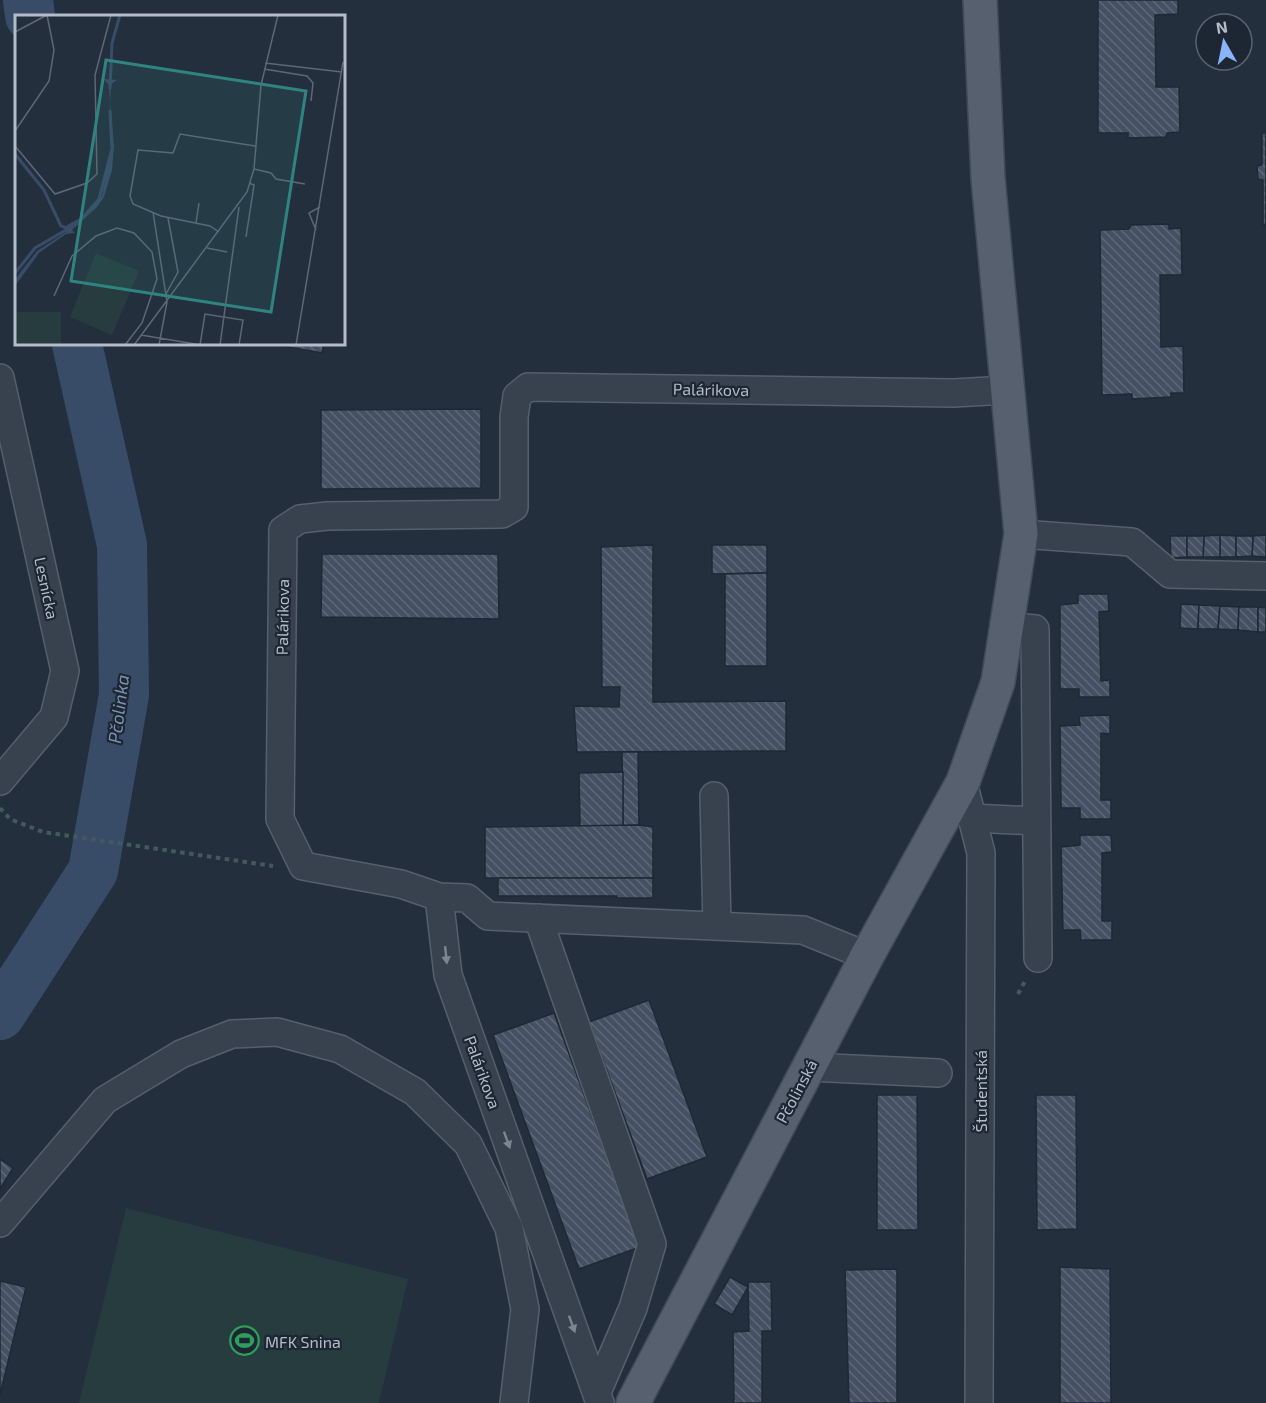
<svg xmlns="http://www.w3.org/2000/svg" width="1266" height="1403" font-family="'Exo 2',sans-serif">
	<defs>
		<pattern id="water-ripples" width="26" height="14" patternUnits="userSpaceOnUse" patternTransform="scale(1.5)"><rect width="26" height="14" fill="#394c67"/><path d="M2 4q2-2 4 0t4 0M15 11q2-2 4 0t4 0" fill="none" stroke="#53647b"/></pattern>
		<pattern id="building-back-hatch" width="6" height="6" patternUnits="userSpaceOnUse" patternTransform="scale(1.5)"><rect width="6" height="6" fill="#455162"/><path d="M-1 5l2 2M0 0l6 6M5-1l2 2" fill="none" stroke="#5d6877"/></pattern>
	</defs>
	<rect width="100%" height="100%" fill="#242f3e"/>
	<path fill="#263c3f" d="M126 1208 408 1279 379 1403H79Z"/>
	<path fill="url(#water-ripples)" d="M73 344H86L98 382 132 529 143 679 132 773 116 852 85 919 0 1037V1001L76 915 107 850 121 772 133 679 122 531 88 385Z"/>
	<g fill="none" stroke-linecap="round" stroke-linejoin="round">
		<g stroke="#394c67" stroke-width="50">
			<path d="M28 0 30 16"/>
			<path d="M0 1015 93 871 124 695 122 545 77 344"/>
		</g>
	</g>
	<g fill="url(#building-back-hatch)" stroke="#1f2835" stroke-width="1.5">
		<path d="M1098 0H1178V14L1155 15 1156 87H1179L1180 132 1167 133 1166 137 1128 138V133H1098Z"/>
		<path d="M1262 133H1266V225H1263V180L1258 179 1257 166 1262 165Z"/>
		<path d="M1169 224V229L1181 228 1182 275H1160L1161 347 1183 346 1184 393H1171V397L1132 399V394L1102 395 1100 230 1129 229 1131 225Z"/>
		<path d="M272 344H324L322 353Z"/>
		<path d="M481 409V488L321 489V410Z"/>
		<path d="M1220 535 1236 536V557H1220Z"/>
		<path d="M1220 535V557H1203L1204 536Z"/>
		<path d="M1266 535V557L1252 556 1253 536Z"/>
		<path d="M1170 536H1187V557L1171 558Z"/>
		<path d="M1187 536H1204L1203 557H1187Z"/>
		<path d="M1236 536H1253L1252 556 1236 557Z"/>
		<path d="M653 545V702L786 701V751L577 752 574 706 619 707 620 687H602L601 547Z"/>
		<path d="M712 545H767V573L712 574Z"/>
		<path d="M322 554H498L499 619 321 617Z"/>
		<path d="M767 573V666H725V574Z"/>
		<path d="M1078 594H1108L1109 611 1099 612 1101 681 1110 680V697H1079V689H1060V605L1078 603Z"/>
		<path d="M1181 604 1199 605 1198 629 1180 628Z"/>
		<path d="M1199 605 1220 606 1218 629H1198Z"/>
		<path d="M1220 606 1239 607 1238 630 1218 629Z"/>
		<path d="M1239 607H1258V632L1238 630Z"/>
		<path d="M1258 607 1266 608V632H1258Z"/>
		<path d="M1110 715V734L1101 733V800H1111V819H1080V808H1061L1060 726 1080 725 1079 716Z"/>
		<path d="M622 752H638L639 825 623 826Z"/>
		<path d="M623 772V826H580L579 773Z"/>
		<path d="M639 825 653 827V878H485V827Z"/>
		<path d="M1080 835H1111L1112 852 1102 853V921H1112V940H1081L1080 930H1063L1061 847 1080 845Z"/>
		<path d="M498 878H653V898H617V896H498Z"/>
		<path d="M649 1000 707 1157 647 1179 589 1022Z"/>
		<path d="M554 1013 640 1247 579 1269 493 1035Z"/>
		<path d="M877 1095H917L918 1230H877Z"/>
		<path d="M1036 1095H1076L1077 1229 1037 1230Z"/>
		<path d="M0 1159 13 1168 0 1189Z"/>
		<path d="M1060 1267 1110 1269 1111 1403H1060Z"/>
		<path d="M897 1269V1403H849L845 1270Z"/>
		<path d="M730 1277 748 1287 732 1315 714 1304Z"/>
		<path d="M0 1281 26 1287 0 1395Z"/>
		<path d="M748 1282H771L772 1331H762V1403H734L733 1332 749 1331Z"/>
	</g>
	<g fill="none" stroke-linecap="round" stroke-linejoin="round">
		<defs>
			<g id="minor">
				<path d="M0 378 65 671 54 717 0 781"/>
				<path d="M1021 534 1132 542 1170 574 1266 576"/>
				<path d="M1007 626 1035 629 1038 958"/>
				<path d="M963 782 981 853 979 1403"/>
				<path d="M714 796 717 926"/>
				<path d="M972 818 1036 821"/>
				<path d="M439 897 448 975 600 1403"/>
				<path d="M538 918 652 1244 633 1308 597 1392"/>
				<path d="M867 956 803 930 488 916 467 898 439 897 401 884 303 866 280 819 283 530 300 519 327 516 502 514 514 507V417L517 396 528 387 953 393 1008 390"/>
				<path d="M809 1067 938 1073"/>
				<path d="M0 1223 105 1100 181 1054 232 1034 277 1032 340 1049 415 1092 468 1144 509 1228 525 1309 514 1403"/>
			</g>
			<path id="major" d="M633 1403 867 956 963 782 998 682 1021 534 988 178 980 0"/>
		</defs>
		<use href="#minor" stroke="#565f6c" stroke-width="30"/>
		<use href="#major" stroke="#414a57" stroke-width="36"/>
		<g stroke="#44595c" stroke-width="4" stroke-dasharray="4.5 4.5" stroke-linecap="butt">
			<path d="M0 808 10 819 43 832 273 866"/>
			<path d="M1018 994 1025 981"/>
		</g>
		<use href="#minor" stroke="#38414e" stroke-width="27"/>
		<use href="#major" stroke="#56606e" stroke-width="33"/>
	</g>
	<defs><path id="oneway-solid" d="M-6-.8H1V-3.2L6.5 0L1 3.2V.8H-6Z" transform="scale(1.5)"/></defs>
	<g fill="#7c8592">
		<use href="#oneway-solid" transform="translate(446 955) rotate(84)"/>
		<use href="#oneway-solid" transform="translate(507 1140) rotate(70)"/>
		<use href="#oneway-solid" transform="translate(572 1324) rotate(70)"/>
	</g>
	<defs>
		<symbol id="stadium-ring" viewBox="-11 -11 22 22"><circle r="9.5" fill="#1d2633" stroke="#2e9e5b" stroke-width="1.5"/><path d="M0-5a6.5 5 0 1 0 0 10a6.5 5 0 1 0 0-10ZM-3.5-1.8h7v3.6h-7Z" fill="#2e9e5b"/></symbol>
	</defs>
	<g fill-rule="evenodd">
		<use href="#stadium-ring" x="228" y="1324" width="33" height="33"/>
	</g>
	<g text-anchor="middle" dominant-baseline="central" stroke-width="4.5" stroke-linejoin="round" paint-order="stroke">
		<g font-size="16" fill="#b4bcc9" stroke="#1d2633">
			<text transform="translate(711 389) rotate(1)">Palárikova</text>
			<text transform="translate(47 588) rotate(78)">Lesnícka</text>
			<text transform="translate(282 617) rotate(-89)">Palárikova</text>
			<text transform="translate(483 1072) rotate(70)">Palárikova</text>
			<text transform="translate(796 1091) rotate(-62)">Pčolinská</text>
			<text transform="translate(980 1091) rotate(-90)">Študentská</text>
		</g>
		<g font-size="16" fill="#b4bcc9" stroke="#1d2633" text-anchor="start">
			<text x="265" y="1341">MFK Snina</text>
		</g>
		<g font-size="18" font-style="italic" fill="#7c92b1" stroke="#1d2633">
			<text transform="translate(118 709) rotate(-83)">Pčolinka</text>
		</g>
	</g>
	<g transform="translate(15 15)">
		<rect width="330" height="330" fill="#242f3e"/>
		<path d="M81 238 124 256 97 320 55 302ZM0 297H46V330H0Z" fill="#263c3f"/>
		<path d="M89 64 102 65 96 69 95 86 99 131 97 155 89 182 82 192 57 215 60 218 51 219 24 238 0 271 1 263 22 236 51 217 52 210 69 201 87 181 97 131 94 70Z" fill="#394c67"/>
		<path fill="none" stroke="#394c67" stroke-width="3" d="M95 74 97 28 105 0M0 139 29 175 46 211 52 213M0 258 20 233 63 208 84 184 97 134 95 95"/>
		<path fill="none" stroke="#5e6776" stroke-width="1.5" d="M0 17 32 0M250 48 327 57M249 54 292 61 298 68 296 86M0 116 34 66 39 35 32 0M0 131 40 179 72 168 82 159 80 60 96 0M239 154 256 158 261 164 290 169M138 197 152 287 144 330M181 208 184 188M301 215 294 198 305 192M204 217 195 211 146 201 118 189 115 181 123 135 158 138 165 119 240 131M231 222 239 170 234 168M192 233 212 237M151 279 163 257 153 203M39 281 57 241 81 221 102 213 119 218 137 237 142 264 127 308 110 330M126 320 186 330M119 330 232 177 239 154 246 70 263 0M185 330 190 299 228 305 224 330M205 330 224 192M281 330 328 47"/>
		<path fill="#308480" fill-opacity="0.15" stroke="#308480" stroke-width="3" d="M91 45 291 76 256 297 56 266Z"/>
		<rect width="330" height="330" fill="none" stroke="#b4bcc9" stroke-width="3"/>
	</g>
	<g transform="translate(1224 42) rotate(351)"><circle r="28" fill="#1d2633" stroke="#59626f" stroke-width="1.5"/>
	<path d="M0-4.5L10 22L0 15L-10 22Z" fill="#8ab4f8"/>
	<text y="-9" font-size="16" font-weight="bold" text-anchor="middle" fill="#b4bcc9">N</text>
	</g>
</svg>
